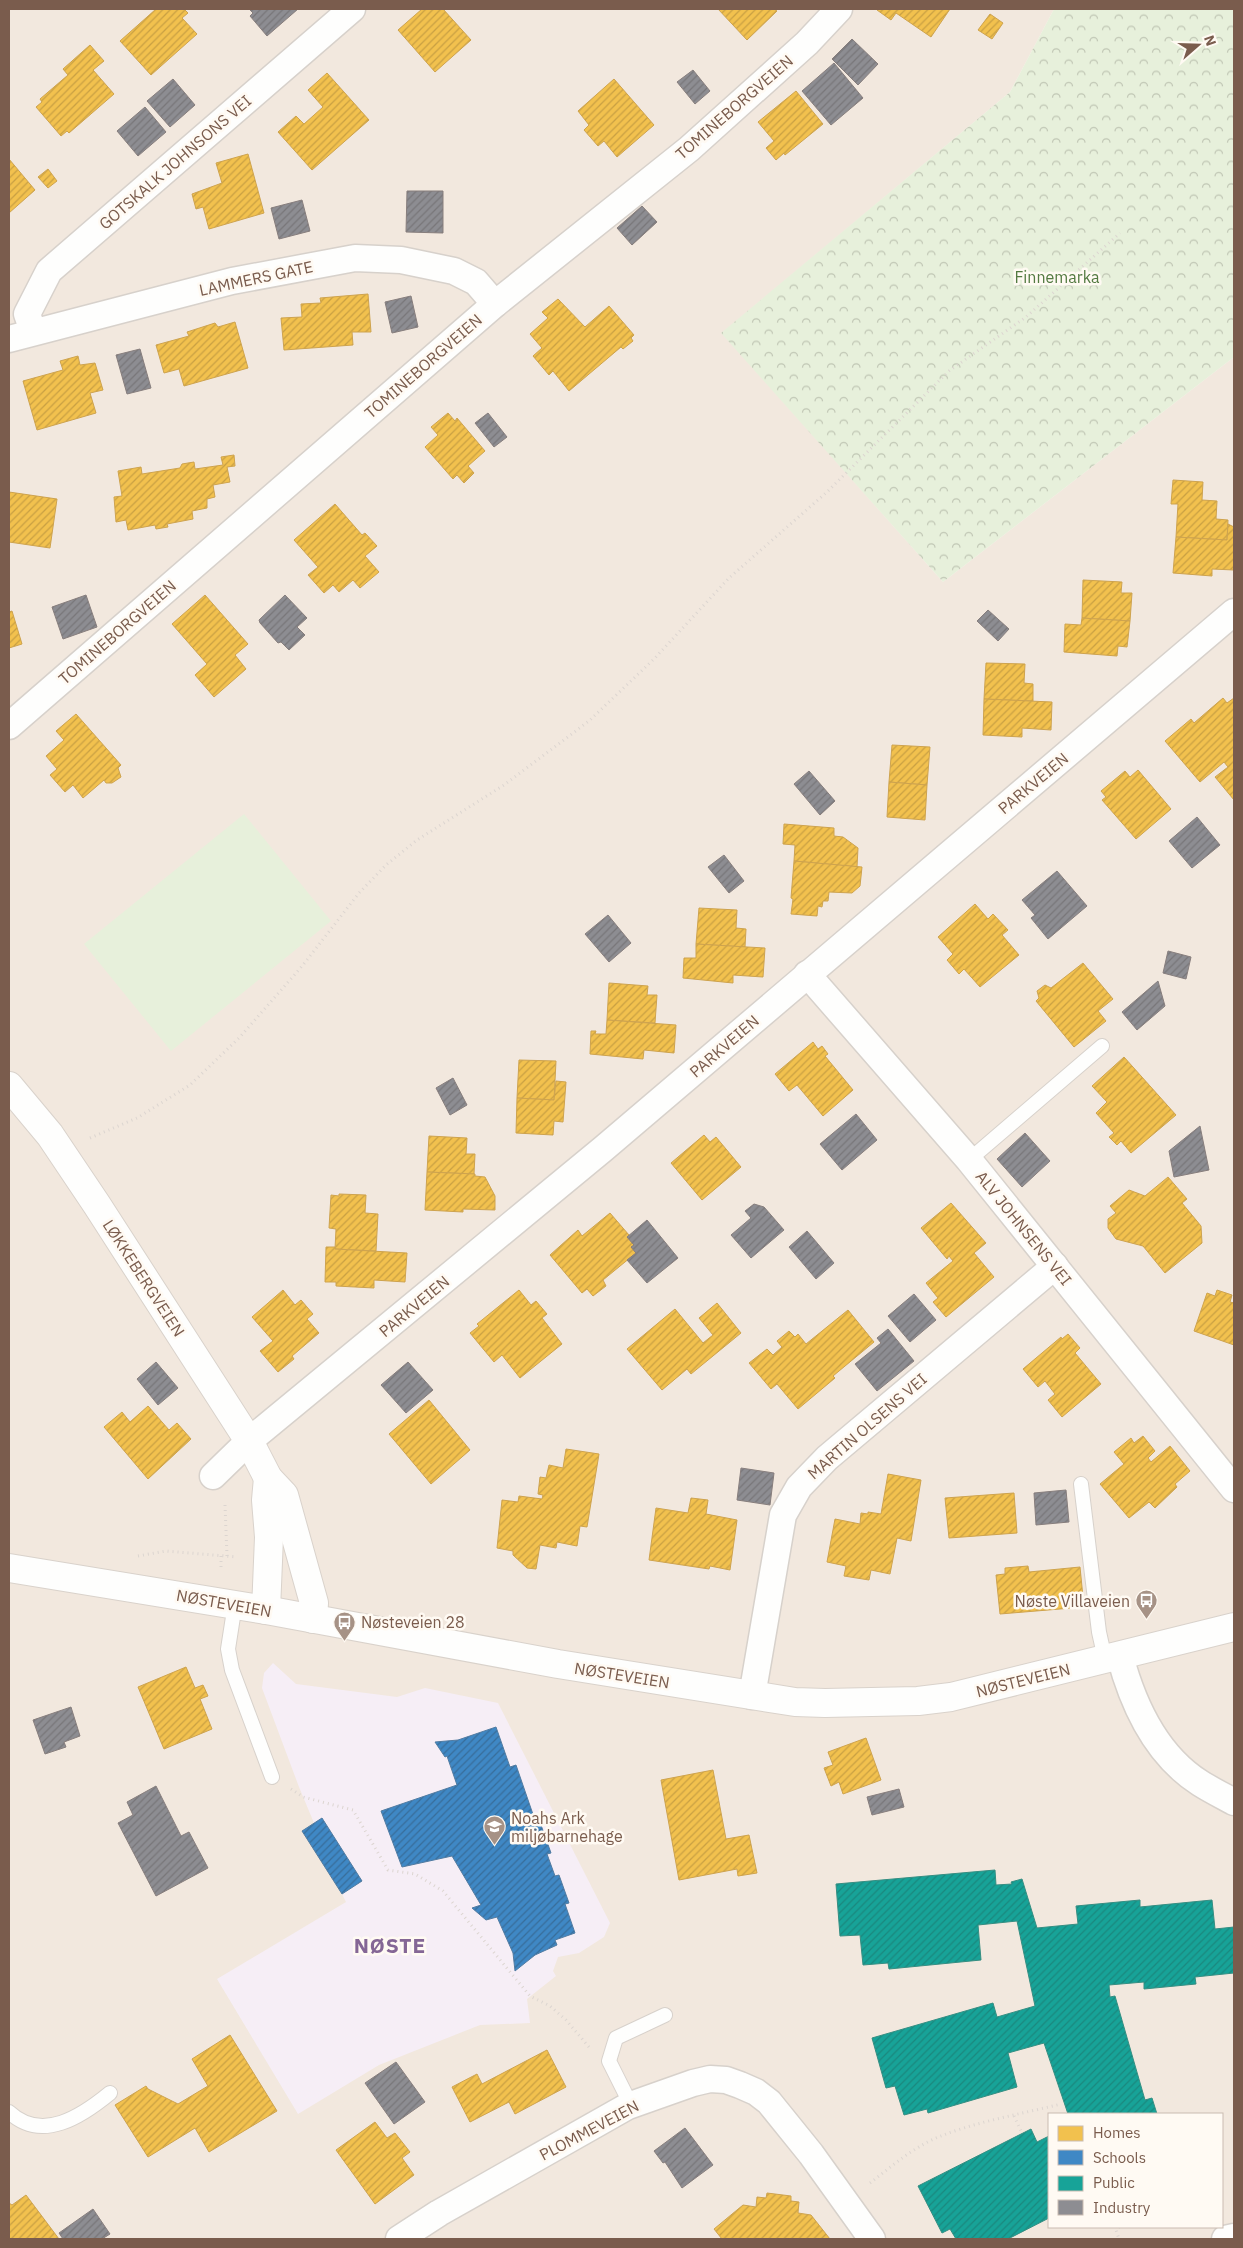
<svg xmlns="http://www.w3.org/2000/svg" width="1243" height="2248" font-family="'IBM Plex Sans',sans-serif">
	<defs>
		<pattern id="forest-crowns" width="20" height="18" patternUnits="userSpaceOnUse" patternTransform="scale(1.25)"><rect width="20" height="18" fill="#e7f0db"/><path d="M2 6a3 3 0 1 1 6 0M12 15a3 3 0 1 1 6 0" fill="none" stroke="#c0c6b4"/></pattern>
		<pattern id="homes-hatch" width="6" height="6" patternUnits="userSpaceOnUse" patternTransform="scale(1.25)"><rect width="6" height="6" fill="#f2c14e"/><path d="M-1 1l2-2M0 6l6-6M5 7l2-2" fill="none" stroke="#c9a043"/></pattern>
		<pattern id="schools-hatch" width="6" height="6" patternUnits="userSpaceOnUse" patternTransform="scale(1.25)"><rect width="6" height="6" fill="#3f88c5"/><path d="M-1 1l2-2M0 6l6-6M5 7l2-2" fill="none" stroke="#386d9a"/></pattern>
		<pattern id="public-hatch" width="6" height="6" patternUnits="userSpaceOnUse" patternTransform="scale(1.25)"><rect width="6" height="6" fill="#17a398"/><path d="M-1 1l2-2M0 6l6-6M5 7l2-2" fill="none" stroke="#1a887e"/></pattern>
		<pattern id="industry-hatch" width="6" height="6" patternUnits="userSpaceOnUse" patternTransform="scale(1.25)"><rect width="6" height="6" fill="#8d8d92"/><path d="M-1 1l2-2M0 6l6-6M5 7l2-2" fill="none" stroke="#787679"/></pattern>
	</defs>
	<rect width="100%" height="100%" fill="#f9f5f0"/>
	<path fill="#f2e8de" fill-rule="evenodd" d="M9 9H1054L1010 92 722 333 943 582 1234 357V2239H9ZM1049 2114H1222V2227H1049Z"/>
	<path fill="#f6eef6" d="M273 1663 296 1684 397 1697 425 1688 498 1703 610 1923 604 1937 579 1953 558 1957 553 1971 556 1976 527 1999 530 2023 480 2025 379 2065 298 2114 217 1979 346 1902 342 1894 362 1881 314 1823 299 1787 262 1688 264 1673Z"/>
	<path fill="#e7f0db" d="M244 814 331 921 171 1051 84 944Z"/>
	<path fill="url(#forest-crowns)" d="M1054 9H1234V357L943 582 721 333 1010 92Z"/>
	<g fill="url(#homes-hatch)" stroke="#cea34e">
		<path d="M156 9H184L188 13 182 18 197 34 151 75 120 41Z"/>
		<path d="M422 9H443L471 40 435 72 398 30Z"/>
		<path d="M718 9H774L777 11 747 40Z"/>
		<path d="M877 9H950L931 37 896 13 891 20 877 10Z"/>
		<path d="M990 14 1003 23 992 39 978 30Z"/>
		<path d="M90 45 104 61 93 70 114 94 69 133 67 131 61 136 36 107 42 102 40 99 68 75 63 69Z"/>
		<path d="M327 73 369 120 312 170 278 132 296 116 304 124 323 107 308 90Z"/>
		<path d="M614 79 654 125 617 157 604 141 598 146 584 130 589 125 578 111Z"/>
		<path d="M796 91 823 124 785 155 784 153 776 160 766 148 774 141 758 122Z"/>
		<path d="M248 154 264 213 209 229 203 207 196 209 192 194 222 183 216 163Z"/>
		<path d="M9 159 35 190 9 213Z"/>
		<path d="M48 169 57 181 48 188 38 177Z"/>
		<path d="M368 294 371 332H352L353 345 284 350 281 318 302 317 301 304 321 303 320 298Z"/>
		<path d="M558 299 585 327 609 306 634 335 631 338 633 341 623 349 621 347 569 391 553 371 549 375 533 356 542 348 530 334 548 318 542 312Z"/>
		<path d="M235 322 248 368 184 386 179 369 164 373 156 345 189 336 187 332 215 323 218 327Z"/>
		<path d="M78 356 80 365 95 363 103 390 90 393 96 413 37 430 23 381 63 370 60 361Z"/>
		<path d="M448 413 455 421 457 418 485 451 468 466 474 473 464 483 457 475 453 479 425 447 438 435 431 427Z"/>
		<path d="M234 455 235 466 227 467 230 482 213 485 215 497 207 499V508L192 511 193 519 167 524 168 527 156 529 155 525 128 530 126 520 116 522 114 497 122 496 118 471 141 467 142 474 180 468 182 464 194 462 195 469 223 465 221 457Z"/>
		<path d="M1173 480 1203 482 1202 500 1217 501 1216 519 1228 520 1227 540 1176 537 1178 504H1171Z"/>
		<path d="M9 492 57 499 50 548 9 542Z"/>
		<path d="M335 504 362 535 365 533 377 546 365 556 379 572 360 588 353 580 339 592 333 585 324 593 308 575 318 567 294 540Z"/>
		<path d="M1228 524 1234 527V570L1212 569V576L1173 573 1176 537 1227 540Z"/>
		<path d="M1083 580 1122 582 1121 593H1132L1130 621 1082 618Z"/>
		<path d="M205 595 248 644 235 655 246 669 214 697 195 675 207 664 172 624Z"/>
		<path d="M12 611 22 644 9 648V612Z"/>
		<path d="M1082 618 1130 621 1127 647 1118 646 1117 656 1064 652 1065 624 1081 625Z"/>
		<path d="M986 663 1025 664 1024 683 1033 684V701L984 699Z"/>
		<path d="M1223 698 1227 703 1234 698V800L1215 777 1228 767 1224 762 1200 782 1165 741 1191 719 1194 723Z"/>
		<path d="M984 699 1052 702 1051 730 1022 728V737L983 735Z"/>
		<path d="M76 714 121 765 118 768 121 777 112 783H106L104 780 83 798 73 785 65 792 50 775 57 769 46 756 64 740 56 731Z"/>
		<path d="M892 745 930 747 927 785 889 782Z"/>
		<path d="M1138 770 1171 809 1136 839 1102 800 1106 797 1101 791 1125 771 1130 777Z"/>
		<path d="M889 782 927 785 925 820 887 817Z"/>
		<path d="M784 824 834 828V836L843 837 858 848 857 867 794 861 795 845 783 844Z"/>
		<path d="M794 861 862 867 860 886 852 893 829 892 828 901H823L822 907 818 906 817 916 791 914 793 899 791 898Z"/>
		<path d="M975 904 988 919 993 914 1008 930 1002 935 1019 955 980 987 964 969 959 974 947 960 953 954 938 937Z"/>
		<path d="M699 908 737 910 736 928 746 929 745 947 696 944Z"/>
		<path d="M696 944 765 948 763 977 733 975V983L683 978 684 958H696Z"/>
		<path d="M1083 963 1113 999 1098 1011 1106 1021 1074 1047 1036 1001 1039 998 1037 991 1045 985 1051 988Z"/>
		<path d="M609 983 648 986 647 995H657L655 1023 607 1020Z"/>
		<path d="M607 1020 676 1025 674 1053 644 1050 643 1059 590 1054 591 1031H596L595 1034H606Z"/>
		<path d="M813 1042 818 1049 822 1046 828 1054 825 1056 853 1090 823 1116 797 1085 789 1091 775 1074Z"/>
		<path d="M1124 1057 1176 1115 1131 1153 1121 1141 1117 1145 1109 1137 1114 1133 1096 1113 1107 1102 1092 1086Z"/>
		<path d="M519 1060 556 1061 554 1100 517 1098Z"/>
		<path d="M556 1081 566 1082 563 1122 554 1121 553 1135 516 1133 517 1098 554 1100Z"/>
		<path d="M704 1135 710 1142 716 1137 741 1167 702 1200 671 1163Z"/>
		<path d="M429 1136 467 1138 466 1154H475L474 1174 427 1172Z"/>
		<path d="M427 1172 475 1174V1176L485 1177 495 1196V1210L463 1209V1212L425 1210Z"/>
		<path d="M1168 1177 1187 1199 1182 1203 1201 1226 1202 1243 1165 1273 1143 1246 1116 1239 1108 1228V1219L1116 1213 1110 1206 1129 1190 1145 1196Z"/>
		<path d="M339 1194 366 1195 365 1213 378 1214 376 1251 335 1249 336 1229 329 1228 331 1195 339 1196Z"/>
		<path d="M951 1203 986 1243 974 1253 994 1277 946 1317 933 1302 938 1298 926 1283 953 1261 949 1256 947 1259 921 1228Z"/>
		<path d="M610 1213 629 1235 627 1237 634 1245 631 1247 636 1253 603 1280 606 1286 593 1296 587 1289 582 1293 550 1255 578 1230 582 1236Z"/>
		<path d="M326 1247H335V1249L407 1253 405 1282 374 1280V1288L336 1286V1282H325Z"/>
		<path d="M283 1290 295 1305 301 1300 313 1314 307 1319 319 1333 292 1356 294 1359 278 1372 260 1351 273 1341 252 1317Z"/>
		<path d="M519 1290 531 1305 536 1301 547 1314 542 1318 562 1344 520 1378 502 1355 494 1362 470 1333 479 1326 477 1324Z"/>
		<path d="M1217 1290 1232 1295 1230 1302 1234 1303V1345L1194 1331 1207 1293 1215 1296Z"/>
		<path d="M717 1303 741 1333 691 1374 687 1369 662 1390 627 1349 675 1309 703 1343 713 1335 699 1318Z"/>
		<path d="M848 1310 874 1342 833 1376 835 1378 798 1409 777 1384 771 1389 749 1363 767 1349 773 1355 782 1347 777 1341 789 1331 795 1337 798 1334 806 1344Z"/>
		<path d="M1068 1334 1080 1348 1075 1353 1101 1384 1062 1417 1048 1400 1055 1394 1045 1381 1038 1387 1023 1369 1061 1337 1062 1339Z"/>
		<path d="M429 1400 470 1450 431 1484 389 1434Z"/>
		<path d="M148 1406 169 1430 177 1423 191 1439 148 1479 104 1427 122 1412 130 1422Z"/>
		<path d="M1143 1436 1155 1451 1148 1458 1151 1462 1170 1446 1190 1471 1175 1484 1177 1487 1155 1508 1149 1502 1129 1518 1100 1484 1124 1464 1114 1452 1131 1438 1134 1443Z"/>
		<path d="M566 1449 599 1454 587 1527 580 1526 577 1546 557 1542 556 1548 540 1545 536 1569 527 1568 513 1555V1551L497 1548 502 1500 518 1502 519 1496 542 1499 543 1495 538 1494 540 1477 546 1478 549 1465 563 1468Z"/>
		<path d="M888 1474 921 1480 911 1541 897 1538 890 1574 871 1570 869 1580 844 1576 846 1566 827 1562 835 1519 860 1524 861 1513 868 1514V1512L881 1514Z"/>
		<path d="M1014 1493 1017 1533 949 1538 945 1498Z"/>
		<path d="M691 1498 708 1500 706 1514 737 1520 730 1570 710 1566 709 1569 649 1560 656 1508 688 1513Z"/>
		<path d="M1028 1566 1029 1572 1080 1567 1084 1607 1000 1614 996 1575 1005 1574V1568Z"/>
		<path d="M186 1667 195 1688 203 1685 208 1696 200 1699 212 1729 164 1749 138 1687Z"/>
		<path d="M866 1738 881 1780 843 1794 839 1782 831 1786 824 1768 833 1765 828 1752Z"/>
		<path d="M713 1770 726 1839 749 1835 757 1873 738 1876 737 1869 679 1880 661 1780Z"/>
		<path d="M230 2035 277 2111 209 2152 195 2128 148 2157 115 2105 146 2086 148 2089 178 2104 208 2086 192 2059Z"/>
		<path d="M547 2050 566 2087 515 2114 509 2102 470 2122 452 2087 477 2074 482 2084Z"/>
		<path d="M375 2122 387 2138 395 2133 410 2152 402 2158 414 2175 375 2204 336 2150Z"/>
		<path d="M767 2193 791 2196V2201L799 2202 798 2213 811 2215 830 2239H722L714 2229 743 2205 756 2207 757 2197 766 2198Z"/>
		<path d="M26 2195 59 2239H9V2203L12 2205Z"/>
	</g>
	<g fill="url(#schools-hatch)" stroke="#517ba1">
		<path d="M496 1727 510 1767 516 1765 537 1826 541 1825 551 1853 547 1854 555 1876 559 1875 569 1903 565 1904 575 1933 555 1940 557 1945 535 1955 515 1971 513 1953 497 1917 486 1920 472 1908 481 1905 452 1856 402 1867 381 1811 457 1785 447 1756 445 1757 435 1742 458 1740Z"/>
		<path d="M322 1818 362 1881 342 1894 302 1831Z"/>
	</g>
	<g fill="url(#public-hatch)" stroke="#358e82">
		<path d="M995 1870 996 1885 1012 1884 1011 1882 1022 1879 1037 1928 1078 1924 1076 1906 1140 1900V1907L1212 1900 1215 1929 1234 1927V1973L1195 1977 1196 1984 1144 1989V1982L1109 1985 1110 1997 1115 1996 1145 2100 1152 2098 1157 2114H1068L1044 2043 1008 2053 1017 2087 928 2113 927 2109 904 2115 895 2086 886 2088 872 2038 993 2003 997 2017 1035 2006 1017 1921 978 1925 981 1960 889 1969 888 1963 863 1965 860 1935 840 1936 836 1884Z"/>
		<path d="M1031 2129 1037 2142 1049 2136V2218L1008 2239H956L950 2229 942 2233 918 2186Z"/>
	</g>
	<g fill="url(#industry-hatch)" stroke="#877e7d">
		<path d="M249 9H298L267 36 250 16 253 13Z"/>
		<path d="M852 39 878 64 858 85 832 59Z"/>
		<path d="M834 63 863 98 831 125 802 91Z"/>
		<path d="M693 70 710 91 695 104 677 82Z"/>
		<path d="M173 79 195 105 170 127 147 101Z"/>
		<path d="M145 107 166 132 138 156 117 131Z"/>
		<path d="M407 191H443V233L406 232Z"/>
		<path d="M302 200 310 231 279 239 271 208Z"/>
		<path d="M642 206 657 222 632 245 617 228Z"/>
		<path d="M411 296 418 327 392 333 385 302Z"/>
		<path d="M140 349 151 388 127 394 116 355Z"/>
		<path d="M488 413 507 437 494 447 475 423Z"/>
		<path d="M86 595 97 627 63 639 52 607Z"/>
		<path d="M285 595 307 618 297 627 305 635 289 650 281 642 278 643 260 623 259 620Z"/>
		<path d="M988 610 1009 629 998 641 977 621Z"/>
		<path d="M809 771 835 801 820 815 794 784Z"/>
		<path d="M1197 817 1220 845 1192 868 1169 841Z"/>
		<path d="M724 855 744 881 729 893 708 867Z"/>
		<path d="M1057 871 1087 906 1048 939 1031 918 1035 915 1022 900Z"/>
		<path d="M608 915 631 943 609 962 585 934Z"/>
		<path d="M1168 951 1191 957 1186 979 1163 973Z"/>
		<path d="M1158 981 1165 1006 1137 1030 1122 1012Z"/>
		<path d="M453 1078 467 1105 450 1115 436 1088Z"/>
		<path d="M856 1114 877 1140 842 1170 820 1144Z"/>
		<path d="M1200 1126 1209 1170 1174 1177 1169 1151Z"/>
		<path d="M1025 1133 1050 1161 1022 1187 997 1159Z"/>
		<path d="M754 1204 764 1207 784 1230 751 1258 731 1235 751 1218 745 1211Z"/>
		<path d="M647 1220 678 1258 647 1283 627 1260 636 1253 631 1247 634 1245 627 1237Z"/>
		<path d="M807 1231 834 1263 816 1279 789 1247Z"/>
		<path d="M914 1294 936 1320 910 1342 888 1316Z"/>
		<path d="M888 1329 914 1361 877 1391 855 1364 881 1343 877 1338Z"/>
		<path d="M156 1362 178 1388 158 1405 137 1379Z"/>
		<path d="M408 1362 433 1390 406 1413 381 1385Z"/>
		<path d="M741 1468 774 1473 770 1505 737 1500Z"/>
		<path d="M1066 1490 1069 1522 1036 1525 1034 1493Z"/>
		<path d="M71 1707 80 1736 64 1742 66 1747 45 1754 33 1720Z"/>
		<path d="M156 1786 181 1836 189 1832 208 1868 156 1896 118 1823 133 1815 127 1802Z"/>
		<path d="M899 1789 904 1807 872 1815 867 1797Z"/>
		<path d="M396 2062 425 2102 394 2124 365 2083Z"/>
		<path d="M685 2128 713 2165 682 2188 665 2162 663 2163 654 2151Z"/>
		<path d="M93 2209 110 2234 102 2239H63L59 2233Z"/>
	</g>
	<g fill="none" stroke-linecap="round" stroke-linejoin="round">
		<defs>
			<g id="service">
				<path d="M969 1160 1102 1046"/>
				<path d="M1081 1484 1099 1632 1105 1659"/>
				<path d="M235 1604 228 1649 232 1670 272 1777"/>
				<path d="M631 2105 609 2061 616 2038 665 2015"/>
				<path d="M9 2112C42 2143 82 2116 110 2093"/>
			</g>
			<g id="minor">
				<path d="M33 331 27 314 49 271 352 9"/>
				<path d="M9 339 232 281 355 258 401 260 454 271 476 282 495 304"/>
				<path d="M9 726 495 304 689 149 807 43 839 9"/>
				<path d="M807 974 969 1160 1234 1489"/>
				<path d="M213 1476 249 1441 603 1149 1234 612"/>
				<path d="M1120 1656C1133 1705 1156 1755 1200 1783 1211 1790 1223 1796 1234 1802"/>
				<path d="M752 1696 783 1515 799 1487 827 1458 1055 1266"/>
				<path d="M399 2239 439 2213 628 2106 693 2083 710 2079 726 2080 740 2085 756 2092 769 2102 811 2154 872 2239"/>
				<path d="M1225 2239 1234 2237"/>
			</g>
			<g id="secondary">
				<path d="M9 1086 50 1135 97 1205 249 1441 268 1478 284 1495 314 1603 313 1619"/>
				<path d="M9 1568 266 1610 558 1664 795 1702 825 1703 918 1701 951 1697 1234 1627"/>
				<path d="M266 1610 269 1537 266 1500 268 1478"/>
			</g>
		</defs>
		<use href="#service" stroke="#d7d1cb" stroke-width="16"/>
		<use href="#minor" stroke="#d7d1cb" stroke-width="29"/>
		<use href="#secondary" stroke="#d9d2cb" stroke-width="30"/>
		<g stroke="#dcd5d0" stroke-width="3" stroke-dasharray="1 4" stroke-linecap="butt">
			<path d="M90 1138 137 1118 190 1085 240 1037 303 965 359 893 386 865 417 840 504 785 589 721 654 659 729 578 827 492 949 371 1026 317 1120 233"/>
			<path d="M225 1505 227 1556"/>
			<path d="M138 1556 166 1551 237 1557"/>
			<path d="M221 1556V1570"/>
			<path d="M291 1789 303 1797 353 1810 388 1870 415 1874 443 1891 530 1996 550 2006 566 2020 589 2047"/>
			<path d="M1014 2116 1022 2133"/>
			<path d="M870 2183C891 2167 911 2149 936 2138 974 2122 1021 2114 1061 2104"/>
			<path d="M1119 2227 1116 2230 1119 2239"/>
		</g>
		<use href="#service" stroke="#fefefd" stroke-width="14"/>
		<use href="#minor" stroke="#fefefd" stroke-width="26"/>
		<use href="#secondary" stroke="#fefefd" stroke-width="28"/>
	</g>
	<defs>
		<symbol id="bus-pin" viewBox="-11 -11 22 30"><path d="M0 17L-7.5 6A9.5 9.5 0 1 1 7.5 6Z" fill="#a69286" stroke="#fffaf3"/><path d="M-5-6H5V4H4V6H2V4H-2V6H-4V4H-5ZM-3.5-4V0h7V-4ZM-3.5 1.2v1.5H-2V1.2ZM2 1.2v1.5H3.5V1.2Z" fill="#fff"/></symbol>
		<symbol id="school-pin" viewBox="-11 -11 22 30"><path d="M0 17L-7.5 6A9.5 9.5 0 1 1 7.5 6Z" fill="#a69286" stroke="#fffaf3"/><path d="M0-5L7-2L0 1L-7-2ZM-4 1L0 2.5L4 1V4Q0 6-4 4Z" fill="#fff"/></symbol>
	</defs>
	<g fill-rule="evenodd">
		<use href="#bus-pin" x="1134" y="1588" width="25" height="34"/>
		<use href="#bus-pin" x="332" y="1610" width="25" height="34"/>
		<use href="#school-pin" x="482" y="1814" width="25" height="34"/>
	</g>
	<g text-anchor="middle" dominant-baseline="central" stroke-width="5" stroke-linejoin="round" paint-order="stroke">
		<g font-size="16" fill="#7a5c4d" stroke="#fffaf3">
			<text transform="translate(734 107) rotate(-41)">TOMINEBORGVEIEN</text>
			<text transform="translate(175 162) rotate(-41)">GOTSKALK JOHNSONS VEI</text>
			<text transform="translate(256 278) rotate(-12)">LAMMERS GATE</text>
			<text transform="translate(423 366) rotate(-41)">TOMINEBORGVEIEN</text>
			<text transform="translate(117 632) rotate(-41)">TOMINEBORGVEIEN</text>
			<text transform="translate(1033 783) rotate(-40)">PARKVEIEN</text>
			<text transform="translate(724 1046) rotate(-41)">PARKVEIEN</text>
			<text transform="translate(1024 1228) rotate(51)">ALV JOHNSENS VEI</text>
			<text transform="translate(144 1278) rotate(57)">LØKKEBERGVEIEN</text>
			<text transform="translate(414 1306) rotate(-40)">PARKVEIEN</text>
			<text transform="translate(867 1426) rotate(-41)">MARTIN OLSENS VEI</text>
			<text transform="translate(224 1603) rotate(10)">NØSTEVEIEN</text>
			<text transform="translate(622 1675) rotate(9)">NØSTEVEIEN</text>
			<text transform="translate(1023 1680) rotate(-14)">NØSTEVEIEN</text>
			<text transform="translate(589 2130) rotate(-28)">PLOMMEVEIEN</text>
		</g>
		<g font-size="16" fill="#537a41" stroke="#fffaf3">
			<text x="1057" y="277">Finnemarka</text>
		</g>
		<g font-size="16" fill="#7a5c4d" stroke="#fffaf3" text-anchor="start">
			<text x="1130" y="1601" text-anchor="end">Nøste Villaveien</text>
			<text x="361" y="1622">Nøsteveien 28</text>
			<text x="511" y="1818">Noahs Ark<tspan x="511" dy="18">miljøbarnehage</tspan></text>
		</g>
		<g font-size="21" font-weight="bold" letter-spacing="1" fill="#846695" stroke="#fffaf3">
			<text x="390" y="1945">NØSTE</text>
		</g>
	</g>
	<rect width="1243" height="2248" fill="none" stroke="#7a5c4d" stroke-width="20"/>
	<rect x="1048" y="2113" width="175" height="115" fill="#fffaf3" stroke="#cabbb1"/>
	<rect x="1058" y="2126" width="25" height="15" fill="#f2c14e" stroke="#cabbb1"/>
	<text x="1093" y="2138" font-size="15" fill="#7a5c4d">Homes</text>
	<rect x="1058" y="2150" width="25" height="15" fill="#3f88c5" stroke="#cabbb1"/>
	<text x="1093" y="2163" font-size="15" fill="#7a5c4d">Schools</text>
	<rect x="1058" y="2176" width="25" height="15" fill="#17a398" stroke="#cabbb1"/>
	<text x="1093" y="2188" font-size="15" fill="#7a5c4d">Public</text>
	<rect x="1058" y="2200" width="25" height="15" fill="#8d8d92" stroke="#cabbb1"/>
	<text x="1093" y="2213" font-size="15" fill="#7a5c4d">Industry</text>
	<g transform="translate(1198 45) rotate(70)" stroke="#fffaf3" stroke-width="4" paint-order="stroke">
	<path d="M0-4L9 19L0 12L-9 19Z" fill="#7a5c4d"/>
	<text y="-8" font-size="14" font-weight="bold" text-anchor="middle" fill="#7a5c4d">N</text>
	</g>
</svg>
